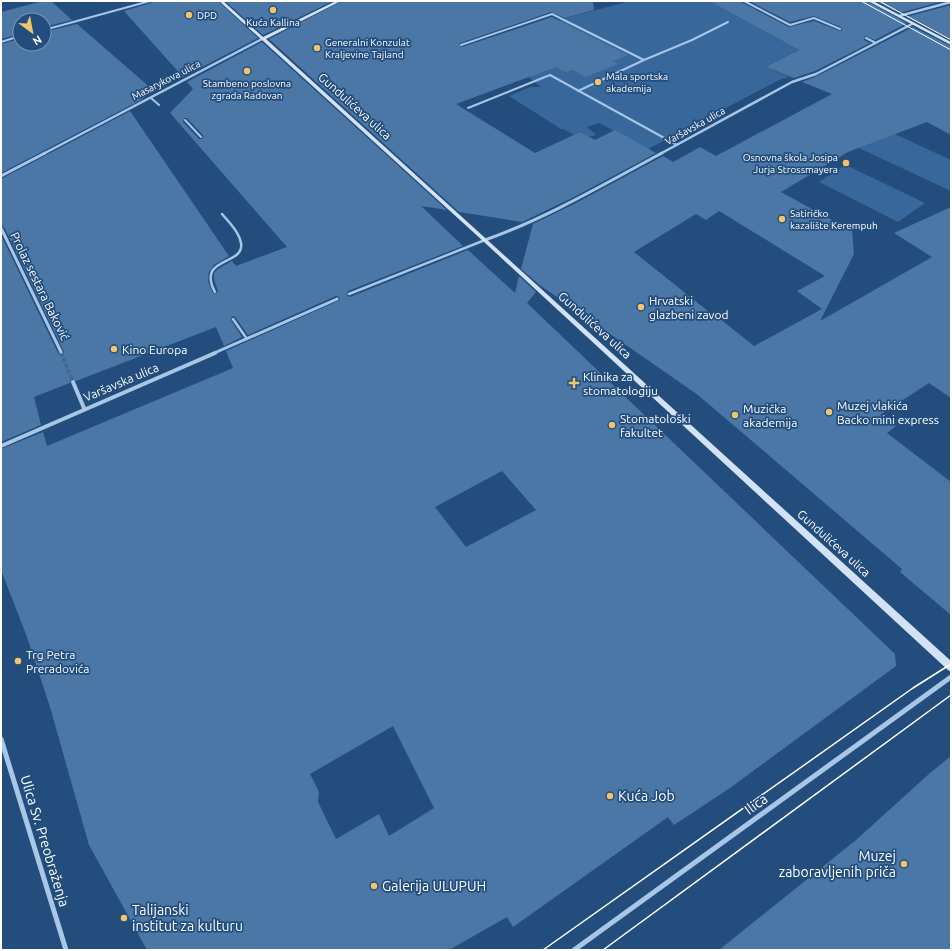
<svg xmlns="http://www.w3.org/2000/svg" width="952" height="951" font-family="Ubuntu,sans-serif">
	<rect width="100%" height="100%" fill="#234d7d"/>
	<g fill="#37679b">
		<path d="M630 1H709L799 50 766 67 790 77 781 79 648 149 599 123 587 127 596 135 589 137 580 132 574 135 564 129H561L509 96 530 87H541L527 76 480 49 570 17Z"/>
		<path d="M888 131 951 160V191L859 148Z"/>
		<path d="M846 165 925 203 898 222 819 182Z"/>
	</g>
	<g fill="#4b77a6" fill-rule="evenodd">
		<path d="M43 1H51L72 20 44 27V20H20V34L1 39V12Z"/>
		<path d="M152 1H218L258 38 183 77 124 11 151 3Z"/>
		<path d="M225 1H333L263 35Z"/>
		<path d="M342 1H593L594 10 565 18 551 12 460 43 459 45 462 47 552 17 628 55 613 61 618 64 586 77 573 70 566 72 556 67 456 104 535 153 580 132 595 140 615 130 656 153 574 197 522 222 459 212 269 39Z"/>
		<path d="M709 1H742L743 3 789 27 814 21 840 31 842 30 841 27 814 16 790 22 749 1H867L907 23 875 40 865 36 864 40 870 43 815 71 794 78 766 67 799 50Z"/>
		<path d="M876 1H944L899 13Z"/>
		<path d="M951 5V40L906 17Z"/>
		<path d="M77 24 153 90 141 100 1 173V44L20 39V44H44V32Z"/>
		<path d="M913 27 951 46V135L927 122 848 152 781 192 852 231 854 254 820 321 932 257 894 233 951 207V398L929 383 880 415 896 426 887 433 951 482V615L900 572 902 569 698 395 541 286 521 269 533 224 576 203 663 156 673 162 700 147 716 156 832 94 802 82 817 76ZM719 211 825 276 797 291 822 309 754 346 715 315 714 316 634 252 696 214 706 220Z"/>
		<path d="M262 42 447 210 421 206 463 246 348 291 347 296 350 297 468 250 515 293 519 276 536 292 527 303 895 654 896 666 730 788 674 825 668 817 513 927 507 917 449 950H147L89 845 50 707 27 637 1 570V449L43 432 47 446 233 368 226 351 340 300 339 297 336 296 248 335 235 317 232 316 231 320 242 337 224 346 216 327 76 381 72 379 70 383 34 397 41 425 1 442V235L58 353 62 355 64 352 4 227 1 225V179L130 111 229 256 214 265 209 272 208 281 213 293 216 294 218 291 214 280V273L218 269 232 261 236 266 287 247 170 113 193 89 187 82ZM184 118H187L203 135 202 139H199L183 122ZM502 471 536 510 466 547 435 507ZM393 726 434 808 389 836 379 814 336 839 318 802 319 792 310 774Z"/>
		<path d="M951 756V950H719L856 840 930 773Z"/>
	</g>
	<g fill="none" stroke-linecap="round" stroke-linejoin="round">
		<path stroke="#446890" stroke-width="3" stroke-dasharray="3 1.5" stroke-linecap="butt" d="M61 352 62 354"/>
		<path stroke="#446890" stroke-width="4" stroke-dasharray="4 2" stroke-linecap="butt" d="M61 353 73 382"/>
		<g stroke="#a8c6e6" stroke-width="2">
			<path d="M744 1 790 25 814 18 840 29"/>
			<path d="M44 30 150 1"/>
			<path d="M866 38 876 43"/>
			<path d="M1 42 20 36"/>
			<path d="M461 45 552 14 644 60 692 40 728 22"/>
			<path d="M578 91 644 60"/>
			<path d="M151 98 159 105"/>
			<path d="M468 108 550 75 677 145"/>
			<path d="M185 120 201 137"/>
		</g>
		<g stroke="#a8c6e6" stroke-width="2.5">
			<path d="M215 292C196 256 245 266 241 243 239 232 229 222 222 214"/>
			<path d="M349 294 485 240"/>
			<path d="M233 319 247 339"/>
		</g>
		<g stroke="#a8c6e6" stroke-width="2.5">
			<path d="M899 16 951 2"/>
			<path d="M43 154 262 39"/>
			<path d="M660 154 792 82 816 74 912 24"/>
		</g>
		<g stroke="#a8c6e6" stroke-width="3">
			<path d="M1 176 45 153"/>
			<path d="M1 228 61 352"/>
			<path d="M485 240C547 218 604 184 662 153"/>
			<path d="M212 354 337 299"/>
		</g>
		<g stroke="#a8c6e6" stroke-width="4">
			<path d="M73 382 84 408"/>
			<path d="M1 446 215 353"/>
		</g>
		<g stroke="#a8c6e6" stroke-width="5">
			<path d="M1 739 66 950"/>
			<path d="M574 950 951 677"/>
		</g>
		<g fill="#d2e2f5" fill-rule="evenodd">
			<path d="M219 1H223L263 37 336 1H341L266 39 951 661V672L948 670 483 241Z"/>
			<path d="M868 1H873L951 42V45Z"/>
		</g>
		<g stroke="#fff" stroke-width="1">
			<path d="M861 1 951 50"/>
			<path d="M879 1 951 40"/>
		</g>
		<g stroke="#fff" stroke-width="1.5">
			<path d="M543 950 913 688 951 664"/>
			<path d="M603 950 951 695"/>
		</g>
	</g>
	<g fill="#f1c66b" stroke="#234d7d" stroke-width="1.5">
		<circle cx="273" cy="10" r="4"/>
		<circle cx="189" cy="15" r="4"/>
		<circle cx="317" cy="48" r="4"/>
		<circle cx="247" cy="71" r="4"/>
		<circle cx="598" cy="82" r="4"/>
		<circle cx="846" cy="163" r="4"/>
		<circle cx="782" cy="219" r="4"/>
		<circle cx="641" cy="307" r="4"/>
		<circle cx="114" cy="349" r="4"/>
		<path d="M572 377h4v4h4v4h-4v4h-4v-4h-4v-4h4z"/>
		<circle cx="829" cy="412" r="4"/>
		<circle cx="735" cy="415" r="4"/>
		<circle cx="612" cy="425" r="4"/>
		<circle cx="18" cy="661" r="4"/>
		<circle cx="610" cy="796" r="4"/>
		<circle cx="904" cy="864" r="4"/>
		<circle cx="374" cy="886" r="4"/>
		<circle cx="124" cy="918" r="4"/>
	</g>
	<g text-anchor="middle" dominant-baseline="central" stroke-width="3.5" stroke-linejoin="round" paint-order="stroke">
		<g font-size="10" fill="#fff" stroke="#234d7d" text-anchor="start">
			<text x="197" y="15">DPD</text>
			<text x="273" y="22" text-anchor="middle">Kuća Kallina</text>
			<text x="325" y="42">Generalni Konzulat<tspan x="325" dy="12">Kraljevine Tajland</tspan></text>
			<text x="606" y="76">Mala sportska<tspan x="606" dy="12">akademija</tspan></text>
			<text x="247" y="83" text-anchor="middle">Stambeno poslovna<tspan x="247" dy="12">zgrada Radovan</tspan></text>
			<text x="838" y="157" text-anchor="end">Osnovna škola Josipa<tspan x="838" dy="12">Jurja Strossmayera</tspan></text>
			<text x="790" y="213">Satiričko<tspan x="790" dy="12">kazalište Kerempuh</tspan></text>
		</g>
		<g font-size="10" fill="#fff" stroke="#234d7d">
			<text transform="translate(166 80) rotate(-27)">Masarykova ulica</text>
			<text transform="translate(695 126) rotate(-29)">Varšavska ulica</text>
		</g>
		<g font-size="12" fill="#fff" stroke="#234d7d">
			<text transform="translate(355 106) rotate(42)">Gundulićeva ulica</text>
			<text transform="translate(40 286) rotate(64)">Prolaz sestara Baković</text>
			<text transform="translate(595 325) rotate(42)">Gundulićeva ulica</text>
			<text transform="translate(121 382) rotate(-23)">Varšavska ulica</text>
			<text transform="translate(834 543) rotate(42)">Gundulićeva ulica</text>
		</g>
		<g font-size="12" fill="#fff" stroke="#234d7d" text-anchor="start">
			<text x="649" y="300">Hrvatski<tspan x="649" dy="14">glazbeni zavod</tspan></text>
			<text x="122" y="349">Kino Europa</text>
			<text x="583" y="376">Klinika za<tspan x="583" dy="14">stomatologiju</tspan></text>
			<text x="837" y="405">Muzej vlakića<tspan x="837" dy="14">Backo mini express</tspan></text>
			<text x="743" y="408">Muzička<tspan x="743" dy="14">akademija</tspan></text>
			<text x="620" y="418">Stomatološki<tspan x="620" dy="14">fakultet</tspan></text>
			<text x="26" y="654">Trg Petra<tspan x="26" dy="14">Preradovića</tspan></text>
		</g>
		<g font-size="14" fill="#fff" stroke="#234d7d" text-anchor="start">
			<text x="618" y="796">Kuća Job</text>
			<text x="896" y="856" text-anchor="end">Muzej<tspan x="896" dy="16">zaboravljenih priča</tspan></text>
			<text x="382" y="886">Galerija ULUPUH</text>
			<text x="132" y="910">Talijanski<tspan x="132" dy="16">institut za kulturu</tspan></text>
		</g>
		<g font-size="14" fill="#fff" stroke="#234d7d">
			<text transform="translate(756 804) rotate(-36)">Ilica</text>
			<text transform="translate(45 841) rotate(73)">Ulica Sv. Preobraženja</text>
		</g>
	</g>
	<rect width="952" height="951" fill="none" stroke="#ffffff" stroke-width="4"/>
	<g transform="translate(32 32) rotate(148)"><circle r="19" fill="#234d7d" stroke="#7b94b1"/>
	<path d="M0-3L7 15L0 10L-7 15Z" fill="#f1c66b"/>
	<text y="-6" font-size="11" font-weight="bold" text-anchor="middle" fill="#ffffff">N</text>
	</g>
</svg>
